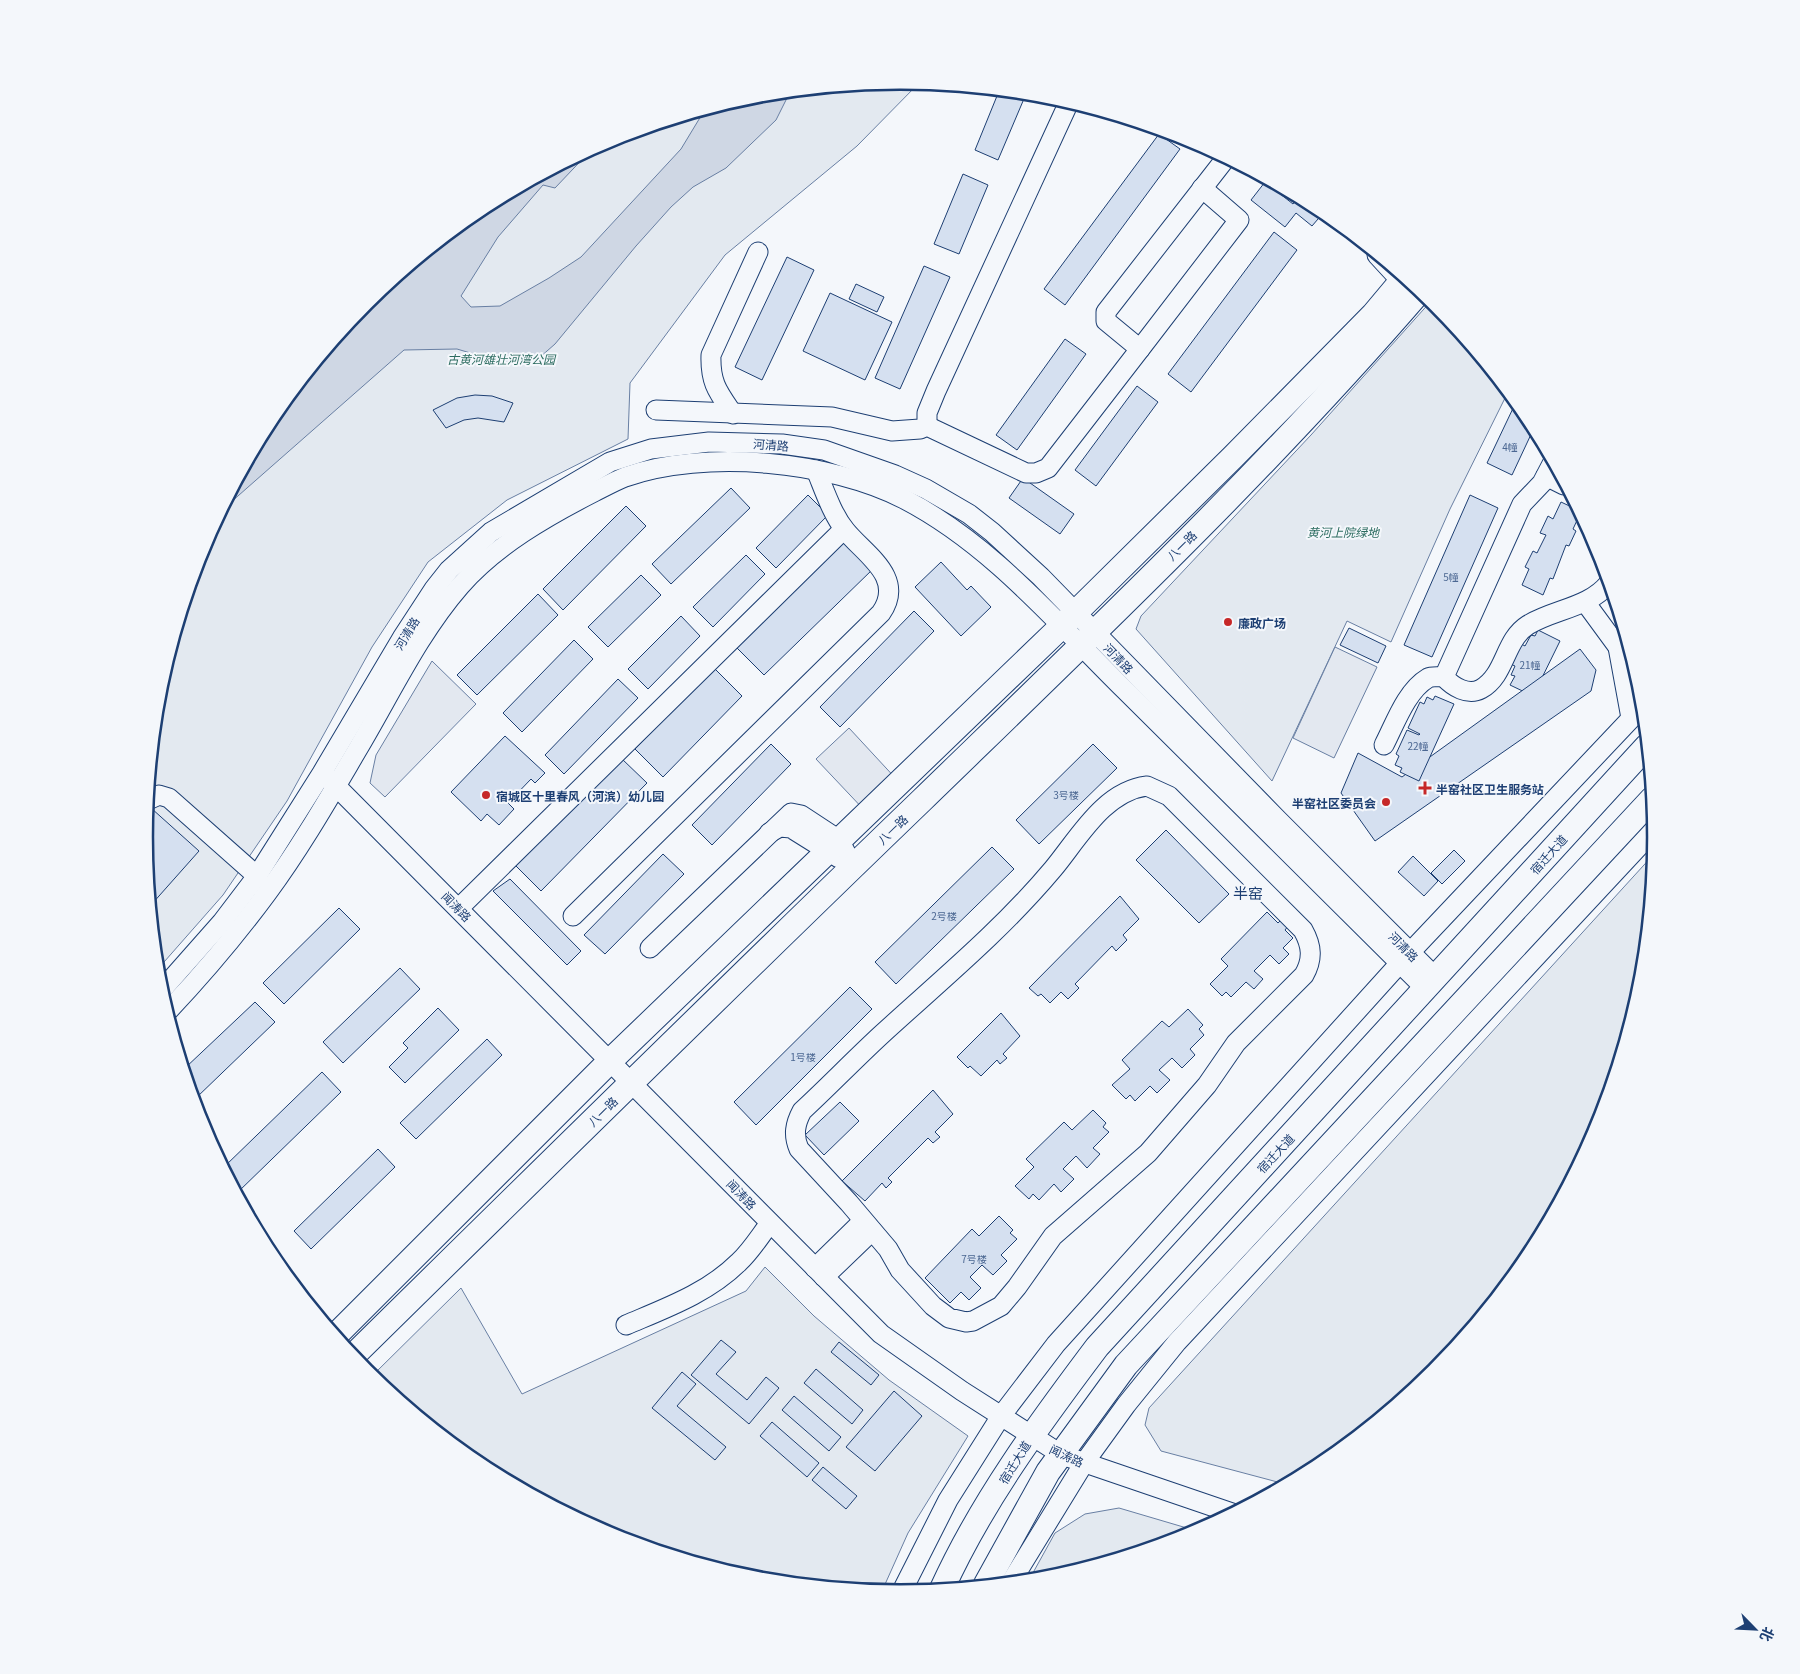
<svg xmlns="http://www.w3.org/2000/svg" width="1800" height="1674" font-family="Georgia,'Noto Sans SC',serif">
	<rect width="100%" height="100%" fill="#f4f7fb"/>
	<g fill="#e3e9f0" stroke="#687fa3">
		<path d="M900 81 919 83 857 146 725 255 630 383 628 439 507 500 428 562 372 647 287 801 223 895 157 970 144 837 159 689 202 548 272 417 366 302 480 208 611 139 753 96Z"/>
		<path d="M1432 300 1508 392 1450 509 1391 642 1347 621 1272 781 1136 629 1141 616 1311 435Z"/>
		<path d="M1654 854 1641 985 1598 1126 1528 1257 1434 1372 1320 1466 1285 1484 1161 1451 1145 1425 1149 1408Z"/>
		<path d="M765 1267 814 1316 889 1380 968 1436 908 1533 882 1591 752 1578 611 1535 480 1465 372 1376 461 1288 522 1394 746 1291Z"/>
		<path d="M1119 1508 1197 1531 1047 1578 1029 1580 1055 1533 1085 1514Z"/>
	</g>
	<g fill="#e3e8f0" stroke="#687fa3">
		<path d="M1335 647 1377 667 1334 758 1293 738Z"/>
		<path d="M432 661 476 704 385 797 370 783 376 755Z"/>
		<path d="M849 728 899 782 867 813 816 759Z"/>
	</g>
	<path fill="#cfd7e4" stroke="#687fa3" d="M790 92 776 120 726 168 693 187 671 207 636 246 555 344 539 358 507 364 457 349 404 350 222 510 272 417 366 302 480 208 592 149 555 188 543 185 498 237 461 296 471 307 500 306 549 278 581 257 681 149 704 111 753 96Z"/>
	<g fill="#d5e0f0" stroke="#1d3f73">
		<path d="M999 91 1026 94 998 160 975 150Z"/>
		<path d="M1159 134 1180 149 1065 305 1044 289Z"/>
		<path d="M963 174 988 185 959 254 934 244Z"/>
		<path d="M1265 182 1293 204 1298 197 1324 212 1312 226 1296 213 1285 227 1251 200Z"/>
		<path d="M1274 232 1297 250 1191 392 1168 374Z"/>
		<path d="M787 257 814 270 762 380 735 367Z"/>
		<path d="M924 266 950 277 900 389 875 378Z"/>
		<path d="M856 284 884 297 877 312 849 299Z"/>
		<path d="M830 293 892 322 865 380 803 351Z"/>
		<path d="M1065 339 1086 354 1017 450 996 435Z"/>
		<path d="M1137 386 1158 402 1096 486 1075 470Z"/>
		<path d="M475 395 492 396 513 403 504 422 478 418 464 420 446 428 433 410 457 398Z"/>
		<path d="M1516 402 1534 428 1512 475 1487 463Z"/>
		<path d="M1023 478 1074 514 1060 534 1009 498Z"/>
		<path d="M731 488 750 508 671 584 652 564Z"/>
		<path d="M808 495 828 515 776 568 756 548Z"/>
		<path d="M1470 495 1498 508 1432 657 1404 645Z"/>
		<path d="M1561 502 1578 510 1580 514 1573 529 1576 531 1569 546 1566 545 1553 579 1550 578 1543 595 1522 585 1529 569 1525 567 1533 551 1537 553 1546 535 1540 533 1548 516 1553 519Z"/>
		<path d="M626 506 646 526 563 610 543 589Z"/>
		<path d="M846 538 874 568 764 675 735 646Z"/>
		<path d="M746 555 765 574 713 627 693 607Z"/>
		<path d="M941 562 967 590 971 586 991 607 961 636 915 587Z"/>
		<path d="M641 575 661 595 608 647 588 627Z"/>
		<path d="M538 594 558 615 477 695 457 675Z"/>
		<path d="M914 611 934 631 840 727 820 707Z"/>
		<path d="M681 616 700 636 648 689 628 669Z"/>
		<path d="M1349 628 1386 646 1378 663 1340 645Z"/>
		<path d="M1538 630 1560 641 1533 696 1510 685 1515 676 1511 675 1515 666 1506 662 1516 641 1525 646 1531 635 1535 636Z"/>
		<path d="M574 640 593 659 522 732 503 713Z"/>
		<path d="M1580 649 1596 670 1591 691 1375 841 1341 793 1358 753 1402 777Z"/>
		<path d="M714 668 742 696 663 777 635 749Z"/>
		<path d="M618 679 638 698 564 774 545 755Z"/>
		<path d="M1435 696 1454 704 1419 781 1400 772 1402 768 1395 765 1399 756 1396 754 1407 730 1419 735 1420 734 1408 728 1420 702 1424 704 1427 697 1433 700Z"/>
		<path d="M505 736 545 773 535 783 531 779 508 803 514 809 499 825 487 814 481 821 451 792Z"/>
		<path d="M771 744 791 764 712 845 692 825Z"/>
		<path d="M1093 744 1117 768 1039 844 1016 820Z"/>
		<path d="M621 758 647 783 541 891 515 865Z"/>
		<path d="M151 808 199 851 151 905 144 837 147 812Z"/>
		<path d="M1166 830 1229 894 1199 923 1136 860Z"/>
		<path d="M992 847 1014 869 896 984 875 962Z"/>
		<path d="M1454 850 1465 861 1442 884 1431 873Z"/>
		<path d="M663 854 684 874 605 954 584 935Z"/>
		<path d="M1413 856 1438 881 1424 896 1398 872Z"/>
		<path d="M510 879 581 951 567 965 493 891Z"/>
		<path d="M1120 896 1139 919 1123 935 1127 940 1116 951 1112 946 1075 984 1079 988 1068 999 1061 992 1050 1003 1041 994 1038 996 1029 988Z"/>
		<path d="M339 908 360 929 284 1004 263 983Z"/>
		<path d="M1267 912 1278 923 1282 919 1289 925 1285 930 1293 938 1283 948 1289 954 1279 964 1270 955 1254 971 1263 979 1254 989 1246 982 1231 997 1226 992 1222 996 1210 984 1228 966 1221 959Z"/>
		<path d="M400 968 420 989 343 1063 323 1042Z"/>
		<path d="M850 987 872 1009 756 1125 734 1102Z"/>
		<path d="M255 1002 275 1022 196 1098 192 1093 184 1069Z"/>
		<path d="M438 1008 459 1030 405 1083 389 1067 408 1048 403 1043Z"/>
		<path d="M1188 1009 1203 1025 1199 1029 1204 1035 1190 1049 1195 1055 1182 1068 1172 1058 1159 1070 1170 1080 1157 1093 1150 1086 1135 1101 1130 1095 1126 1099 1112 1085 1130 1069 1122 1060 1162 1021 1169 1027Z"/>
		<path d="M1001 1013 1020 1036 1003 1054 1007 1058 1000 1064 997 1060 981 1076 970 1066 968 1068 957 1057Z"/>
		<path d="M487 1039 502 1055 416 1139 400 1123Z"/>
		<path d="M322 1072 341 1092 237 1193 224 1167Z"/>
		<path d="M933 1090 953 1114 935 1132 940 1137 933 1143 928 1138 888 1178 892 1182 886 1188 882 1183 865 1201 842 1181Z"/>
		<path d="M840 1102 859 1121 824 1155 805 1135Z"/>
		<path d="M1093 1110 1106 1123 1103 1127 1109 1132 1093 1148 1100 1154 1087 1168 1076 1156 1063 1169 1074 1179 1061 1192 1054 1184 1039 1200 1033 1194 1029 1199 1015 1186 1034 1167 1026 1159 1064 1122 1072 1130Z"/>
		<path d="M378 1149 395 1167 311 1249 294 1231Z"/>
		<path d="M999 1216 1013 1230 1010 1233 1017 1239 1001 1255 1007 1261 993 1275 982 1265 970 1277 981 1288 969 1300 961 1292 950 1303 925 1278 972 1229 979 1236Z"/>
		<path d="M721 1340 736 1352 716 1374 747 1400 766 1377 779 1388 749 1424 691 1375Z"/>
		<path d="M839 1342 879 1375 871 1385 831 1352Z"/>
		<path d="M816 1369 863 1410 852 1424 804 1383Z"/>
		<path d="M682 1372 696 1384 677 1406 726 1447 715 1460 652 1408Z"/>
		<path d="M894 1391 922 1416 875 1471 846 1447Z"/>
		<path d="M794 1396 841 1437 829 1451 782 1410Z"/>
		<path d="M772 1422 819 1463 807 1477 760 1436Z"/>
		<path d="M823 1467 857 1496 846 1509 812 1480Z"/>
	</g>
	<g fill="none" stroke-linecap="round" stroke-linejoin="round">
		<defs>
			<g id="minor">
				<path d="M1377 255 1401 281"/>
				<path d="M1140 349 1239 220 1202 188"/>
				<path d="M656 410 832 417 892 431 920 429 927 426 1026 473H1036L1048 468 1140 349 1106 321V312L1226 158"/>
				<path d="M733 414C718 392 710 383 711 355L758 252"/>
				<path d="M927 426V413L936 391 1069 102"/>
				<path d="M1553 462 1542 483 1522 504 1444 677C1453 687 1468 696 1481 689 1506 675 1504 640 1528 625 1554 609 1589 608 1609 583"/>
				<path d="M1546 476 1564 485"/>
				<path d="M1585 602 1618 647"/>
				<path d="M1631 655 1618 647 1631 718"/>
				<path d="M1384 745C1395 724 1406 691 1428 678 1432 676 1439 677 1444 677"/>
				<path d="M327 777 881 1334 962 1391 1062 1455 1232 1513"/>
				<path d="M1147 786 1169 796 1303 930C1312 946 1313 959 1304 975L1236 1043 1207 1085 1148 1153 1053 1236 1017 1287 1001 1306 973 1321 966 1322 949 1318 933 1306 900 1270 888 1249 849 1203 799 1149C793 1135 795 1124 802 1111 829 1086 854 1060 881 1035 940 981 1001 931 1053 869 1078 839 1104 791 1147 786Z"/>
				<path d="M148 800 159 795 169 798 257 876"/>
				<path d="M769 833 780 827 791 828 839 858"/>
				<path d="M459 908 844 529"/>
				<path d="M573 916 881 613C906 577 864 554 845 530 832 514 824 489 816 470"/>
				<path d="M650 948 791 813 801 815 839 840 853 866"/>
				<path d="M161 991 222 922 257 876 322 773 402 638 434 589 449 570 491 532 610 462 651 449 709 442 782 444 824 450 895 475 926 489 969 514 992 532 1041 577 1277 819 1436 978"/>
				<path d="M167 1012C203 974 236 935 267 893 301 847 330 796 359 747 391 693 419 633 460 586 496 545 547 516 594 492 604 487 615 481 625 477 705 449 830 461 904 499 991 544 1056 622 1125 690 1225 790 1326 889 1426 989"/>
				<path d="M815 1268 863 1221"/>
				<path d="M824 1277 872 1231"/>
				<path d="M626 1325C666 1308 708 1293 739 1262 751 1251 760 1236 770 1223"/>
				<path d="M1011 1582 1084 1463 1126 1405 1177 1342 1655 829"/>
				<path d="M901 1593 948 1500 1001 1416 1056 1344 1400 963 1643 706"/>
			</g>
			<g id="major">
				<path d="M336 1335 610 1061 1066 622 1233 457 1373 315 1404 278"/>
				<path d="M353 1356C542 1170 731 984 922 800 1092 635 1265 471 1420 291"/>
				<path d="M986 1584 1048 1472 1126 1365 1652 799"/>
				<path d="M942 1589C982 1501 1039 1424 1097 1347L1647 746"/>
			</g>
		</defs>
		<use href="#minor" stroke="#1d3f73" stroke-width="21"/>
		<use href="#major" stroke="#1d3f73" stroke-width="26"/>
		<use href="#minor" stroke="#f4f7fb" stroke-width="19"/>
		<use href="#major" stroke="#f4f7fb" stroke-width="24"/>
	</g>
	<g fill="#c62828" stroke="#f4f7fb" stroke-width="2">
		<circle cx="1228" cy="622" r="5"/>
		<path d="M1422.5 780.5h5v5h5v5h-5v5h-5v-5h-5v-5h5z"/>
		<circle cx="486" cy="795" r="5"/>
		<circle cx="1386" cy="802" r="5"/>
	</g>
	<g text-anchor="middle" dominant-baseline="central" stroke-width="4" stroke-linejoin="round" paint-order="stroke">
		<g font-size="10" fill="#4b6792">
			<text x="1510" y="446">4幢</text>
			<text x="1451" y="576">5幢</text>
			<text x="1530" y="664">21幢</text>
			<text x="1418" y="745">22幢</text>
			<text x="1066" y="794">3号楼</text>
			<text x="944" y="915">2号楼</text>
			<text x="803" y="1056">1号楼</text>
			<text x="974" y="1258">7号楼</text>
		</g>
		<g font-size="12" font-style="italic" fill="#2c6c60" stroke="#f4f7fb">
			<text x="501" y="358">古黄河雄壮河湾公园</text>
			<text x="1343" y="531">黄河上院绿地</text>
		</g>
		<g font-size="12" fill="#1d3f73" stroke="#f4f7fb">
			<text transform="translate(771 444) rotate(4)">河清路</text>
			<text transform="translate(1181 545) rotate(-45)">八一路</text>
			<text transform="translate(406 633) rotate(-58)">河清路</text>
			<text transform="translate(1119 658) rotate(46)">河清路</text>
			<text transform="translate(892 829) rotate(-44)">八一路</text>
			<text transform="translate(1548 854) rotate(-48)">宿迁大道</text>
			<text transform="translate(457 906) rotate(45)">闻涛路</text>
			<text transform="translate(1404 946) rotate(45)">河清路</text>
			<text transform="translate(602 1111) rotate(-45)">八一路</text>
			<text transform="translate(1275 1153) rotate(-47)">宿迁大道</text>
			<text transform="translate(742 1194) rotate(46)">闻涛路</text>
			<text transform="translate(1067 1455) rotate(25)">闻涛路</text>
			<text transform="translate(1014 1462) rotate(-58)">宿迁大道</text>
		</g>
		<g font-size="12" font-weight="bold" fill="#1d3f73" stroke="#f4f7fb" text-anchor="start">
			<text x="1238" y="622">廉政广场</text>
			<text x="1436" y="788">半窑社区卫生服务站</text>
			<text x="496" y="795">宿城区十里春风（河滨）幼儿园</text>
			<text x="1376" y="802" text-anchor="end">半窑社区委员会</text>
		</g>
		<g font-size="15" fill="#1d3f73" stroke="#f4f7fb">
			<text x="1248" y="892">半窑</text>
		</g>
	</g>
	<path d="M0 0H1800V1674H0ZM153 837a747 747 0 1 1 1494 0a747 747 0 1 1-1494 0Z" fill="#f4f7fb" fill-rule="evenodd"/>
	<path fill="none" stroke="#1d3f73" stroke-width="2.5" d="M153 837a747 747 0 1 1 1494 0a747 747 0 1 1-1494 0Z"/>
	<g transform="translate(1755 1629) rotate(114)" stroke="#f4f7fb" stroke-width="4" paint-order="stroke">
	<path d="M0-4L9 19L0 12L-9 19Z" fill="#1d3f73"/>
	<text y="-8" font-size="14" font-weight="bold" text-anchor="middle" fill="#1d3f73">北</text>
	</g>
</svg>
